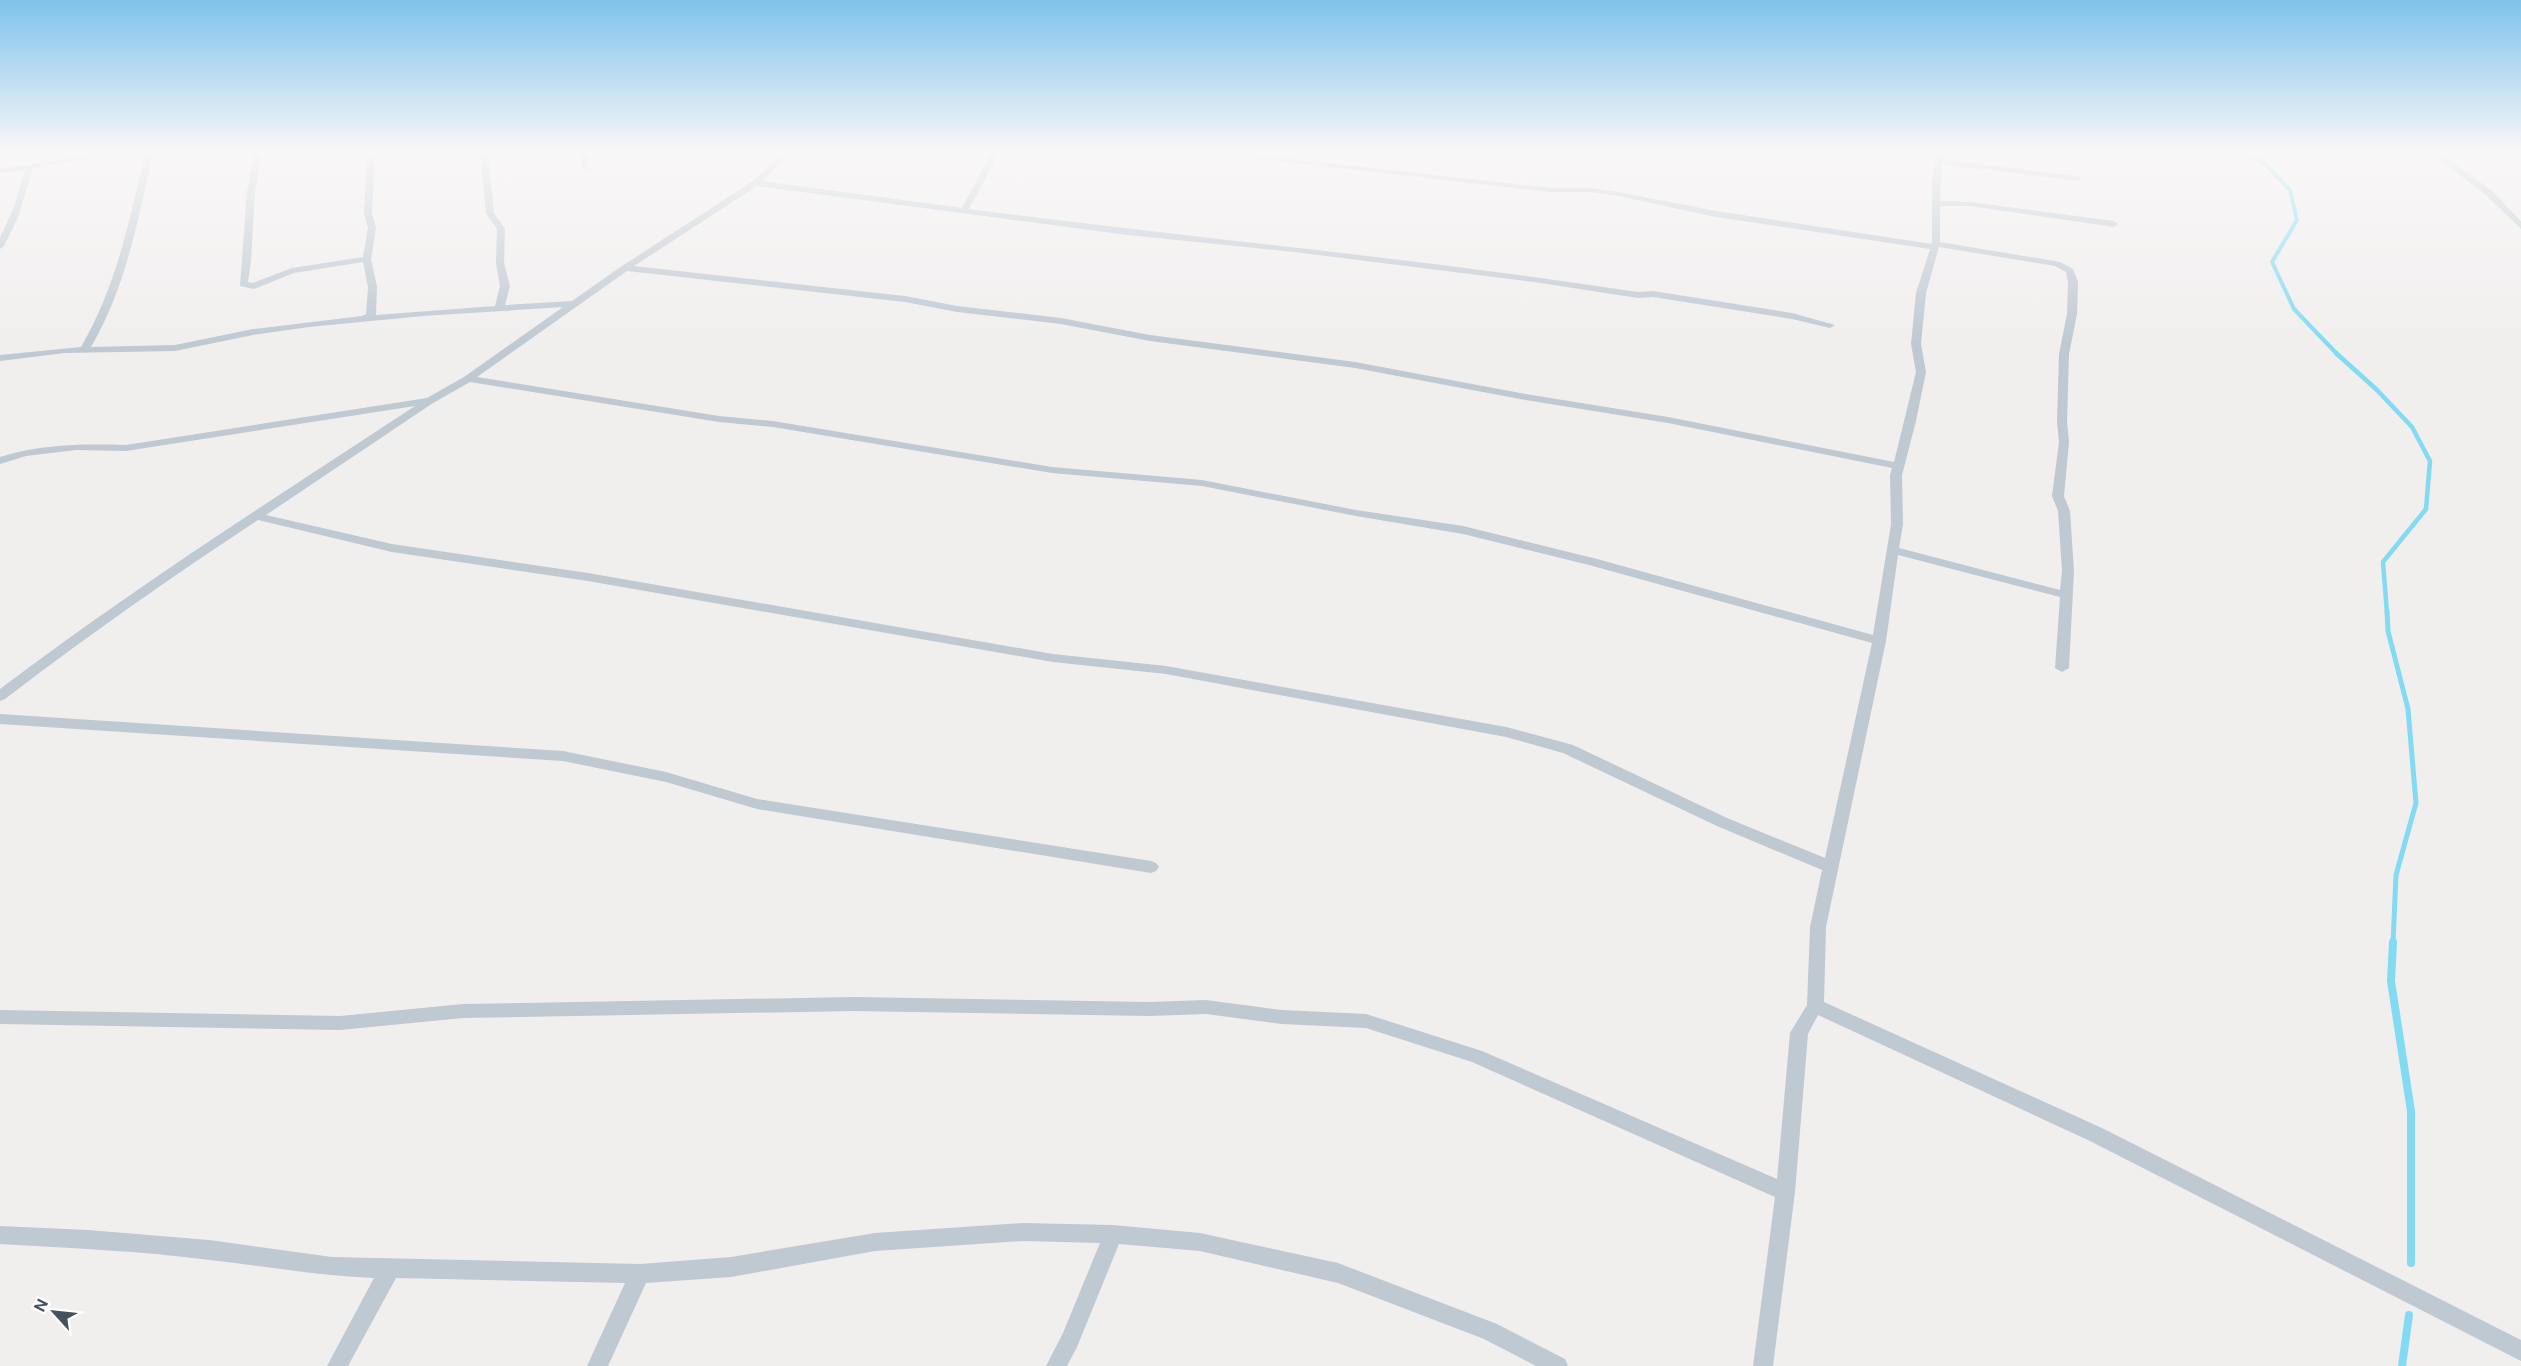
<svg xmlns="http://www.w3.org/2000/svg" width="2521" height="1366" font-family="'DM Sans',sans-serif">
	<rect width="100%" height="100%" fill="#f1eeee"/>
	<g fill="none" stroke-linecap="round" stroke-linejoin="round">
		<path stroke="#83daf3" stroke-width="4" d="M2245 153 2264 163 2290 190 2297 220 2272 262 2294 309 2338 355"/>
		<path stroke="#83daf3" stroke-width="4.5" d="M2336 353 2377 390 2412 427 2430 461 2426 509 2383 562 2387 613"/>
		<path stroke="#83daf3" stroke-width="5" d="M2387 611 2388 631 2408 709 2416 803 2396 875 2393 943"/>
		<g stroke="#83daf3" stroke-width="8">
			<path d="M2393 942 2391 981 2411 1111V1263"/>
			<path d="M2402 1366 2409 1315"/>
		</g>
		<g fill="#bec9d2" fill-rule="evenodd">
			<path d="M102 153H121L33 168 18 217 4 246 0 249V238L14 207 25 170 0 173V169Z"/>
			<path d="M145 153H153C138 220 126 287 91 347L175 345 253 329 362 316 366 314 368 287 363 262 294 273 254 289 240 286 247 192 254 153H262L255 192 251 261 248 282 253 283 292 268 363 257 368 228 364 214 367 153H375L372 214 376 228 371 259 377 287 376 315 495 306 500 286 496 263 497 229 486 213 480 153H488L494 213 505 229 504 263 510 286 505 305 572 301 622 266 753 181 782 153H790L762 181 962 208 991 153H999L969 209C1192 238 1416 258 1638 292L1653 291 1792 313 1835 325 1830 328 1792 319 1653 297 1638 298 1534 282 1294 252 1128 235 757 186 634 266 905 296 957 306 1061 318 1150 335 1355 362 1520 393 1668 417 1894 462 1916 372 1911 344 1916 293 1930 249 1716 217 1618 196 1590 192H1551L1221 155 1217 153H1242L1551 188H1590L1618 192 1716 211 1932 244V181L1936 153H1944L1943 159 2080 177 2081 179 2077 181 1942 164 1940 201 1970 202 2114 221 2118 224 2114 227 1970 206H1940V242L2060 262 2073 269 2078 282 2077 314 2069 354 2067 422 2069 442 2064 496 2070 511 2074 571 2069 668 2062 672 2055 668 2060 597 1898 555 1886 641 1826 927 1824 1002 2104 1129 2521 1340V1361L2090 1141 1818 1015 1808 1034 1795 1192 1773 1366H1753L1775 1197 1472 1062 1366 1028 1282 1024 1206 1014 1149 1016 853 1011 463 1018 340 1030 0 1024V1010L340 1016 463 1004 853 997 1149 1002 1206 1000 1282 1010 1366 1014 1482 1051 1777 1179 1790 1033 1807 1005 1810 927 1822 870 1717 826 1563 753 1506 737 1166 674 1053 662 588 581 392 552 258 520C172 577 87 636 5 699L0 701V689C133 588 275 498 415 406L126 451 76 450 26 456 0 464V457C41 444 83 444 126 445L427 398 464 377 563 307 423 316 309 327 253 335 175 351 65 353 0 361V355L81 347C116 287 130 220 145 153ZM1939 247 2055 266 2066 272 2068 282 2067 314 2059 354 2057 422 2059 442 2052 496 2058 511 2062 571 2060 590 1899 548 1903 524 1902 475 1916 421 1926 372 1921 344 1926 293ZM627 271 905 302 957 312 1061 324 1150 341 1355 368 1520 399 1668 423 1892 468 1890 475 1891 524 1873 635 1597 559 1463 526 1356 510 1202 480 1052 467 773 421 719 416 477 377ZM470 382 719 422 773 427 1052 473 1202 486 1356 516 1463 534 1589 565 1872 643 1825 858 1727 818 1573 745 1506 727 1166 666 1053 654 588 573 392 544 266 515 433 403Z"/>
			<path d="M581 153H589L588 170 581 168Z"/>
			<path d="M2431 153H2440L2492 191 2521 221V229L2486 195Z"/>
			<path d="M0 714 563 751 666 772 757 799 1151 861 1156 863 1159 867 1156 871 1151 873 757 809 666 782 563 761 0 724Z"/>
			<path d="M1023 1223 1113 1225 1200 1233 1338 1263 1497 1324 1565 1359 1568 1366H1536L1484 1339 1338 1283 1200 1251 1119 1244 1077 1347 1067 1366H1046L1063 1333 1100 1243 1023 1241 875 1251 731 1277 646 1283 608 1366H587L625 1283 396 1278 348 1366H327L374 1278C319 1276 265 1266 210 1260 141 1251 70 1248 0 1244V1226L88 1230 209 1240 332 1257 640 1264 731 1257 875 1233Z"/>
		</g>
	</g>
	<linearGradient id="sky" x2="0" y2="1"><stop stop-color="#7fc3ec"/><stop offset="0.44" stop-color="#f9f7f7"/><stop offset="1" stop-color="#f9f7f7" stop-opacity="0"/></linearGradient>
	<rect width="2521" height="344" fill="url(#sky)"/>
	<g transform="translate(54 1312) rotate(297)" stroke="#ffffff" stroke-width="4.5" paint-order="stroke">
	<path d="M0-4.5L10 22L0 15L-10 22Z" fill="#45525d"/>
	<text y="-9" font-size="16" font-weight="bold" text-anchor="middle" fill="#45525d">N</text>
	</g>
</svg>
